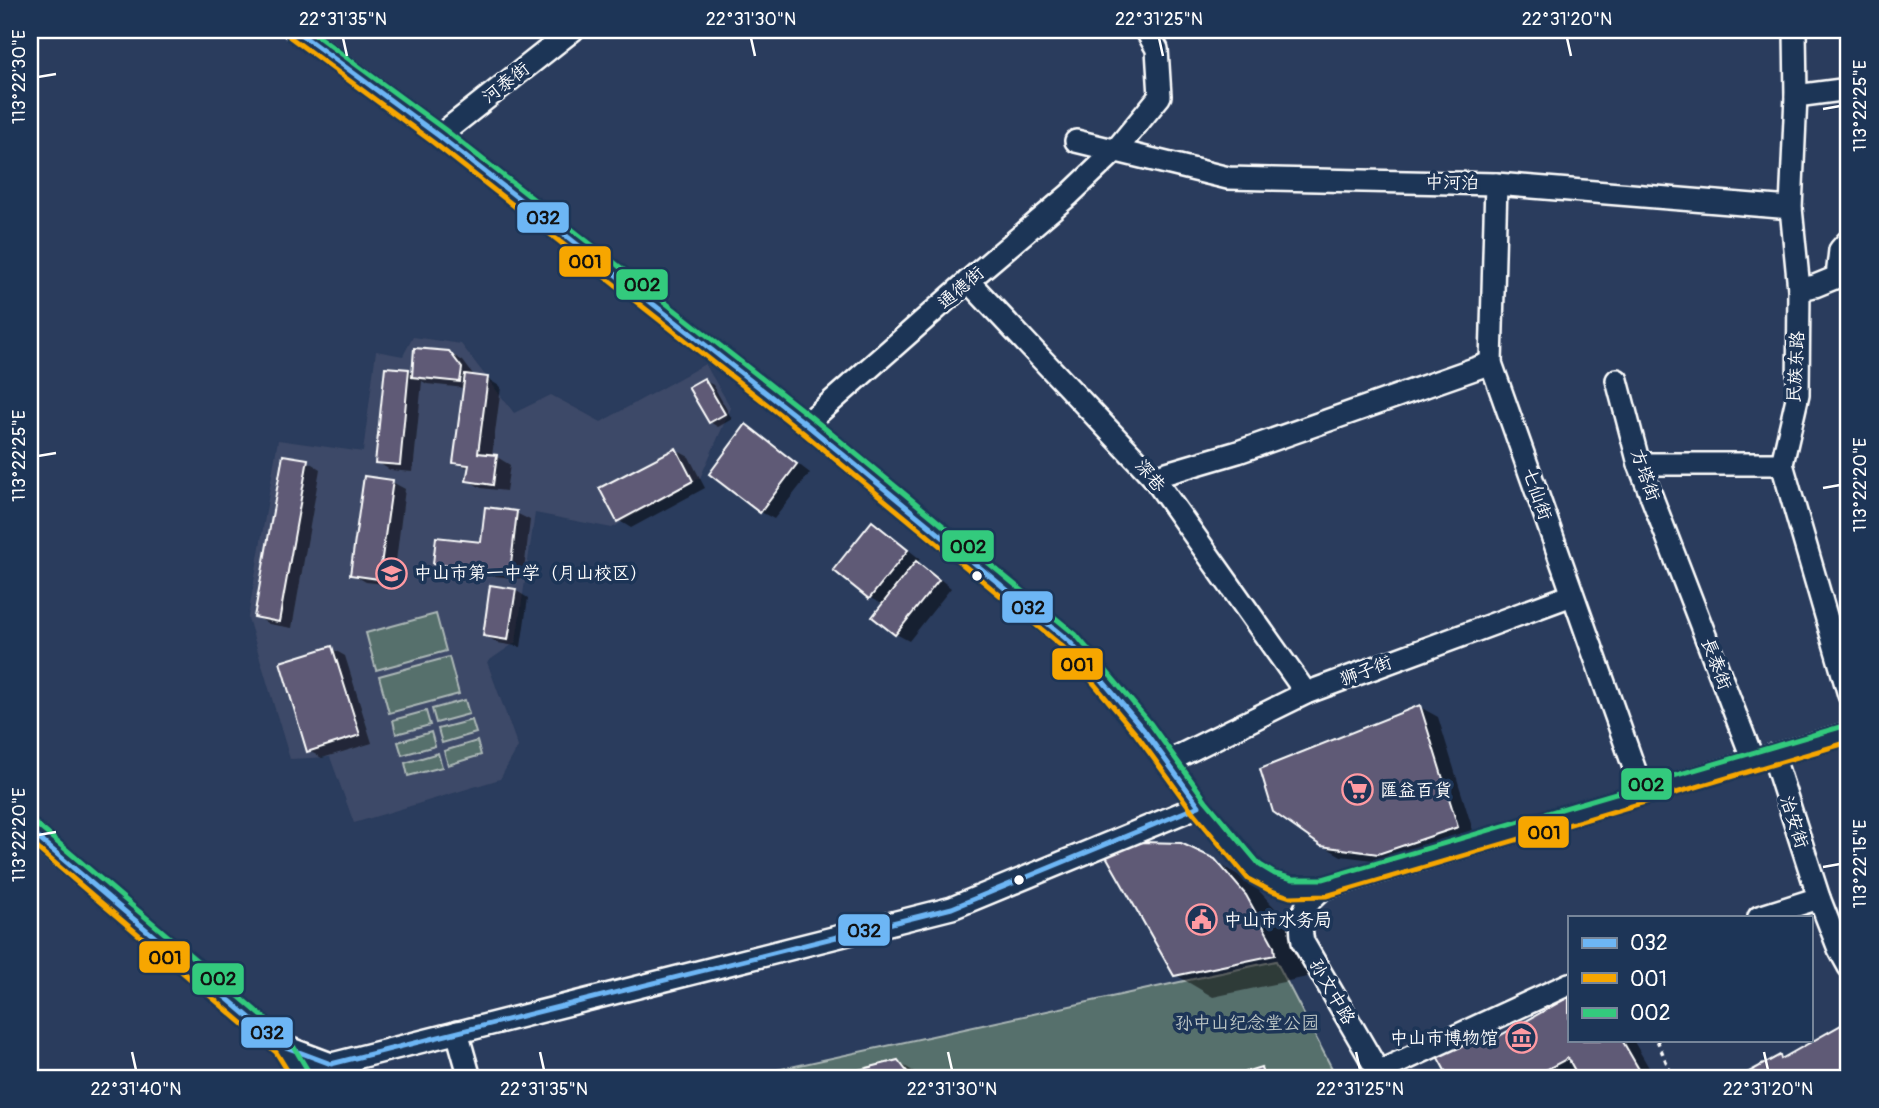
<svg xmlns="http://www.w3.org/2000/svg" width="1879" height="1108" font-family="Pangolin,'LXGW WenKai TC',sans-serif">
	<rect width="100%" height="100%" fill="#2a3c5d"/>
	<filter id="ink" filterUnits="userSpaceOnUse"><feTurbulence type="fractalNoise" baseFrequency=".0143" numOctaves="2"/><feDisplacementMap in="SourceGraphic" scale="14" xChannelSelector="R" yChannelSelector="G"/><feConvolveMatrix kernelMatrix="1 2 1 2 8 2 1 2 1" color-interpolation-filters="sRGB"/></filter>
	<g filter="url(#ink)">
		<path fill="#3e4967" d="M413 337 461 344 514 413 551 395 601 422 705 364 731 408 700 478 612 528 535 513 516 642 487 662 518 747 500 779 354 823 330 757 290 759 248 618 278 440 363 452 376 351 403 356Z"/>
		<g fill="#576f6c" stroke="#abb7b6" stroke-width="2">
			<path d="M436 614 446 651 376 670 366 633Z"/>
			<path d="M449 657 459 694 389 713 379 676Z"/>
			<path d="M465 700 469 714 436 723 432 709Z"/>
			<path d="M426 711 430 725 396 734 393 720Z"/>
			<path d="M472 720 476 733 442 743 438 729Z"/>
			<path d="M431 732 435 746 402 755 398 742Z"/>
			<path d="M477 741 481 755 448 765 444 751Z"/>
			<path d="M438 753 442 767 408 776 405 763Z"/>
			<path d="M1276 961 1337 1078H740Z"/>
		</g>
		<g fill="#0007">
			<path d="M449 353 463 361 475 377 488 379 501 387 492 456 497 457 510 465 506 491 481 488 468 480 470 469 455 462 465 388 427 384 422 381 413 472 390 470 377 462 409 371 414 374Z"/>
			<path d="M704 380 713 385 732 419 718 427 710 422Z"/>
			<path d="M746 427 759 434 810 473 774 519 761 512 711 473Z"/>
			<path d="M676 450 689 457 705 488 631 528 618 520Z"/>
			<path d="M307 461 320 469 292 628 269 624 255 616Z"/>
			<path d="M392 482 405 489 393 585 366 582 352 574Z"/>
			<path d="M516 513 530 520 523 579 448 571 435 563 483 544Z"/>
			<path d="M872 524 885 531 920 559 916 563 930 571 951 588 909 641 896 634 875 616 884 605 870 598 836 570Z"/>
			<path d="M515 590 528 598 521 647 498 643 484 635Z"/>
			<path d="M331 648 345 656 372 743 322 758 309 751Z"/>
			<path d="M1420 707 1438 717 1475 837 1397 863 1341 856 1322 845Z"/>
			<path d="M1214 861 1252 883 1284 918 1311 969 1312 976 1213 997 1176 975Z"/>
			<path d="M1569 999V1040H1633L1655 1078H1581L1578 1072 1566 1078H1451L1440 1057 1495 1031 1504 1036Z"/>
			<path d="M1843 1026 1849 1030V1078H1742L1780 1057 1784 1059Z"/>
			<path d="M898 1062 916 1073 920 1078H831Z"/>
			<path d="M1261 1069 1269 1074 1270 1078H1249L1247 1073Z"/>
		</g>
		<g fill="#5e5a76" stroke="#fff" stroke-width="2">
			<path d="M414 348 449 351 462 368 460 382 412 377Z"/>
			<path d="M385 367 409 369 400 465 375 463Z"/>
			<path d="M465 374 488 377 478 453 497 455 493 485 466 481 469 465 453 463Z"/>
			<path d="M704 378 725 414 709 423 688 387Z"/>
			<path d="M746 424 797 464 760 513 709 474Z"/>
			<path d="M676 448 693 481 617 522 599 488Z"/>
			<path d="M283 455 308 459 279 622 254 617Z"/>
			<path d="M364 476 393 480 379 579 350 575Z"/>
			<path d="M485 507 517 511 510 573 433 564 436 537 481 542Z"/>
			<path d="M872 521 908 550 869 599 833 570Z"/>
			<path d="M916 561 939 580 895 635 872 617Z"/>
			<path d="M490 585 516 589 508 640 483 636Z"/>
			<path d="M332 646 360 735 307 752 280 662Z"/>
			<path d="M1420 705 1458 827 1378 854 1321 846 1273 812 1260 769Z"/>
			<path d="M1142 842 1181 843 1215 859 1246 895 1274 946 1275 955 1174 976 1106 856Z"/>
			<path d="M1569 997V1040H1622L1644 1078H1579L1568 1058 1531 1078H1449L1437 1056 1486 1031 1495 1028 1499 1036Z"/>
			<path d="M1843 1024 1849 1036V1078H1738L1780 1055 1781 1059Z"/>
			<path d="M898 1060 912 1078H824L843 1074Z"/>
			<path d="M1261 1067 1264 1078H1247L1245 1072Z"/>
		</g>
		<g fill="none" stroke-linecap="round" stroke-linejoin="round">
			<defs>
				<g id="minor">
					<path d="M295 30 439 136 806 424 1070 642 1143 729 1199 806 1254 872 1272 882 1292 888H1324L1849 733"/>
					<path d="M1795 30 1796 96 1791 208 1799 289 1798 394 1782 464 1849 695"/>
					<path d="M1796 96 1849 89"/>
					<path d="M439 136 573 30"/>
					<path d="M1076 141 1228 178 1496 184 1791 208"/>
					<path d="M1496 184 1491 363 1643 793"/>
					<path d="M968 281 1153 477 1306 693"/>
					<path d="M1799 289 1815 286 1837 277 1840 250 1847 242H1849"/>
					<path d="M1617 380 1639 464 1753 760"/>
					<path d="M806 424 968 281 1069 195 1115 151 1160 96 1157 49 1146 30"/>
					<path d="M1639 464H1782"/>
					<path d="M1153 477 1238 452 1491 363"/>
					<path d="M1773 755 1819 898 1839 949 1849 967"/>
					<path d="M1167 762 1306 693 1572 595"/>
					<path d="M30 831 283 1046 302 1078"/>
					<path d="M1324 888C1303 904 1298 916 1303 942L1382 1078"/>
					<path d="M1759 917 1819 898"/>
					<path d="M457 1032 470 1078"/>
					<path d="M283 1046 331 1064C341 1066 349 1069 353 1078"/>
					<path d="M1378 1072 1569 984"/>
					<path d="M312 1078 317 1071 324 1066 952 908 1199 806"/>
				</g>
			</defs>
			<use href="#minor" stroke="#fff" stroke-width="26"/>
			<path stroke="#fff" stroke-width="3.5" stroke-dasharray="5 5" stroke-linecap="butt" d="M1657 1040 1673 1078"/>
			<use href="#minor" stroke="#1d3557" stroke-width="21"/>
			<defs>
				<path id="bus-1" d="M30 831 283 1046 331 1064 952 908 1199 806 1143 729 1070 642 806 424 439 136 295 30"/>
				<g id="bus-2">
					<path d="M290 37 434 143 801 431 1064 648 1136 734 1192 811 1248 879 1269 890 1290 897 1326 896 1849 742"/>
					<path d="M30 842 276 1052 292 1078"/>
				</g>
				<g id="bus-3">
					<path d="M309 30 444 129 811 417 1076 635 1150 723 1206 801 1260 865 1275 874 1293 879H1323L1847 725"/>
					<path d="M36 824 289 1039 310 1074"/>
				</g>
			</defs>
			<use href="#bus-1" stroke="#1d3557" stroke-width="10"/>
			<use href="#bus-2" stroke="#1d3557" stroke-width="10"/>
			<use href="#bus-3" stroke="#1d3557" stroke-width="10"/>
			<use href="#bus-1" stroke="#6db6f5" stroke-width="5"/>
			<use href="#bus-2" stroke="#f7a600" stroke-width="5"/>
			<use href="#bus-3" stroke="#33ca7d" stroke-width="5"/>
		</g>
	</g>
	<path fill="none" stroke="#fff" stroke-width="2.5" d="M343 38 347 56M751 38 755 56M1159 38 1163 56M1567 38 1571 56M38 77 56 74M1823 109 1840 106M38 456 56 453M1823 488 1840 485M38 835 56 832M1823 867 1840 864M132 1052 136 1070M540 1052 544 1070M948 1052 952 1070M1356 1052 1360 1070M1764 1052 1768 1070"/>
	<defs>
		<symbol id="school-ring" viewBox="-11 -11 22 22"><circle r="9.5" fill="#1d3557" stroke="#ff9aa2" stroke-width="1.5"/><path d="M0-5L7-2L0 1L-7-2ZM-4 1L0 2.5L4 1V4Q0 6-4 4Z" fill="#ff9aa2"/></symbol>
		<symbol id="supermarket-ring" viewBox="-11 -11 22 22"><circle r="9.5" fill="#1d3557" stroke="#ff9aa2" stroke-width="1.5"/><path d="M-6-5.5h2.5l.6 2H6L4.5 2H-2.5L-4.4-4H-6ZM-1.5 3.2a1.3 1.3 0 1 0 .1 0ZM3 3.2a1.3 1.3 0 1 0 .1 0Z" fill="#ff9aa2"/></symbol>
		<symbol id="civic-ring" viewBox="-11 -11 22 22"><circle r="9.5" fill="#1d3557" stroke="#ff9aa2" stroke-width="1.5"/><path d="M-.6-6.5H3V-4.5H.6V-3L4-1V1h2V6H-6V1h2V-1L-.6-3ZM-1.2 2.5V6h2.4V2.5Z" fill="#ff9aa2"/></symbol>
		<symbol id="museum-ring" viewBox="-11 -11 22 22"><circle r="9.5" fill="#1d3557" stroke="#ff9aa2" stroke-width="1.5"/><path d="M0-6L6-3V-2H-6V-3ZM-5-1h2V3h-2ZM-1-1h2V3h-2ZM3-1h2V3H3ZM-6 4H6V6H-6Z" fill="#ff9aa2"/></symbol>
	</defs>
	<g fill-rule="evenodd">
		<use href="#school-ring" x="374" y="556" width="35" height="35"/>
		<use href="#supermarket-ring" x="1340" y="772" width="35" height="35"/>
		<use href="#civic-ring" x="1184" y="902" width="35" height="35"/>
		<use href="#museum-ring" x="1504" y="1020" width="35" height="35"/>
	</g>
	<g fill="#fff" stroke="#1d3557" stroke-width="2.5">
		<circle cx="977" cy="576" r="6"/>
		<circle cx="1019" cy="880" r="6"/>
	</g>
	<g text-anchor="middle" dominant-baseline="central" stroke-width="7" stroke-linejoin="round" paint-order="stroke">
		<g font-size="18" fill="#fff" stroke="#1d3557">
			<text transform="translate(506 83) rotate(-38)">河泰街</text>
			<text transform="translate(1452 183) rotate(1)">中河泊</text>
			<text transform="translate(961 288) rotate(-41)">通德街</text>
			<text transform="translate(1796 367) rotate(-87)">民族东路</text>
			<text transform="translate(1645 475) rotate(71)">方塔街</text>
			<text transform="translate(1150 476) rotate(50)">深巷</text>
			<text transform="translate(1537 494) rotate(71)">七仙街</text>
			<text transform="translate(1716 664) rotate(69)">長泰街</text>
			<text transform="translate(1366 671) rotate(-20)">狮子街</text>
			<text transform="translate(1794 822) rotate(72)">治安街</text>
			<text transform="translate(1332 992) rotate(60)">孙文中路</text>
		</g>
		<g font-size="18" fill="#fff" stroke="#1d3557" text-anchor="start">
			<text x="414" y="573">中山市第一中学（月山校区）</text>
			<text x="1380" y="790">匯益百貨</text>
			<text x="1224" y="920">中山市水务局</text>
			<text x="1498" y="1038" text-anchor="end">中山市博物馆</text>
		</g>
		<g font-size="18" fill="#bcc5c4" stroke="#1d3557">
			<text x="1247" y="1023">孙中山纪念堂公园</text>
		</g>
	</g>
	<g stroke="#1d3557" stroke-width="2.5">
		<rect x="516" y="201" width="54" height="33" rx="7" fill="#6db6f5"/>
		<rect x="558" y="245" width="54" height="33" rx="7" fill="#f7a600"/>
		<rect x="615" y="268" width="54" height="33" rx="7" fill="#33ca7d"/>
		<rect x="941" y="529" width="54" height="34" rx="7" fill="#33ca7d"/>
		<rect x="1001" y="590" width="53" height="34" rx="7" fill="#6db6f5"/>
		<rect x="1051" y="647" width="53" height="34" rx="7" fill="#f7a600"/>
		<rect x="1620" y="767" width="53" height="34" rx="7" fill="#33ca7d"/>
		<rect x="1517" y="815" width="53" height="34" rx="7" fill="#f7a600"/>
		<rect x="837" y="913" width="54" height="34" rx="7" fill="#6db6f5"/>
		<rect x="138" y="940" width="53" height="34" rx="7" fill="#f7a600"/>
		<rect x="191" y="962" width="54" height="34" rx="7" fill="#33ca7d"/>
		<rect x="240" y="1016" width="54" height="33" rx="7" fill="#6db6f5"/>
	</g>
	<g font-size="19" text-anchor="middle" font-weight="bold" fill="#111">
		<text x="543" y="224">032</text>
		<text x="585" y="268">001</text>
		<text x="642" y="291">002</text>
		<text x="968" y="553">002</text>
		<text x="1028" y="614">032</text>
		<text x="1077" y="671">001</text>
		<text x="1646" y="791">002</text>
		<text x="1544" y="839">001</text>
		<text x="864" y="937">032</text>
		<text x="165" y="964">001</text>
		<text x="218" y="985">002</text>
		<text x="267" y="1039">032</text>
	</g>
	<rect width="1879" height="1108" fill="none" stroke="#1d3557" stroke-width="77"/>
	<rect x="1568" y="916" width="245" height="126" fill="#1d3557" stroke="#77869a" stroke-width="2"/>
	<rect x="1582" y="938" width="35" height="10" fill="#6db6f5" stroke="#77869a" stroke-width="2"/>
	<text x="1630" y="950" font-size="21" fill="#ffffff">032</text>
	<rect x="1582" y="973" width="35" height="10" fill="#f7a600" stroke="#77869a" stroke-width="2"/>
	<text x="1630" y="986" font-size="21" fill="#ffffff">001</text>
	<rect x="1582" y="1008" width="35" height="10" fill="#33ca7d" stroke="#77869a" stroke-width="2"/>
	<text x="1630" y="1020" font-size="21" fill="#ffffff">002</text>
	<rect x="38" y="38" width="1802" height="1032" fill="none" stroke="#fff" stroke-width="2.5"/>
	<g font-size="18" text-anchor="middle" fill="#fff">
		<text x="343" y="25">22°31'35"N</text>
		<text x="751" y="25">22°31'30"N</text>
		<text x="1159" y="25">22°31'25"N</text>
		<text x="1567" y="25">22°31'20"N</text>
		<text transform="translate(19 77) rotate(-90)" y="6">113°22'30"E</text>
		<text transform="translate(1860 106) rotate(-90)" y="6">113°22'25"E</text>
		<text transform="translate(19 456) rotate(-90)" y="6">113°22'25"E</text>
		<text transform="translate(1860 485) rotate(-90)" y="6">113°22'20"E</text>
		<text transform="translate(19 835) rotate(-90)" y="6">113°22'20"E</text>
		<text transform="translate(1860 864) rotate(-90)" y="6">113°22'15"E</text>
		<text x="136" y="1095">22°31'40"N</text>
		<text x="544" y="1095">22°31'35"N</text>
		<text x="952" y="1095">22°31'30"N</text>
		<text x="1360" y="1095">22°31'25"N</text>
		<text x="1768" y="1095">22°31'20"N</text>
	</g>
</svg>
